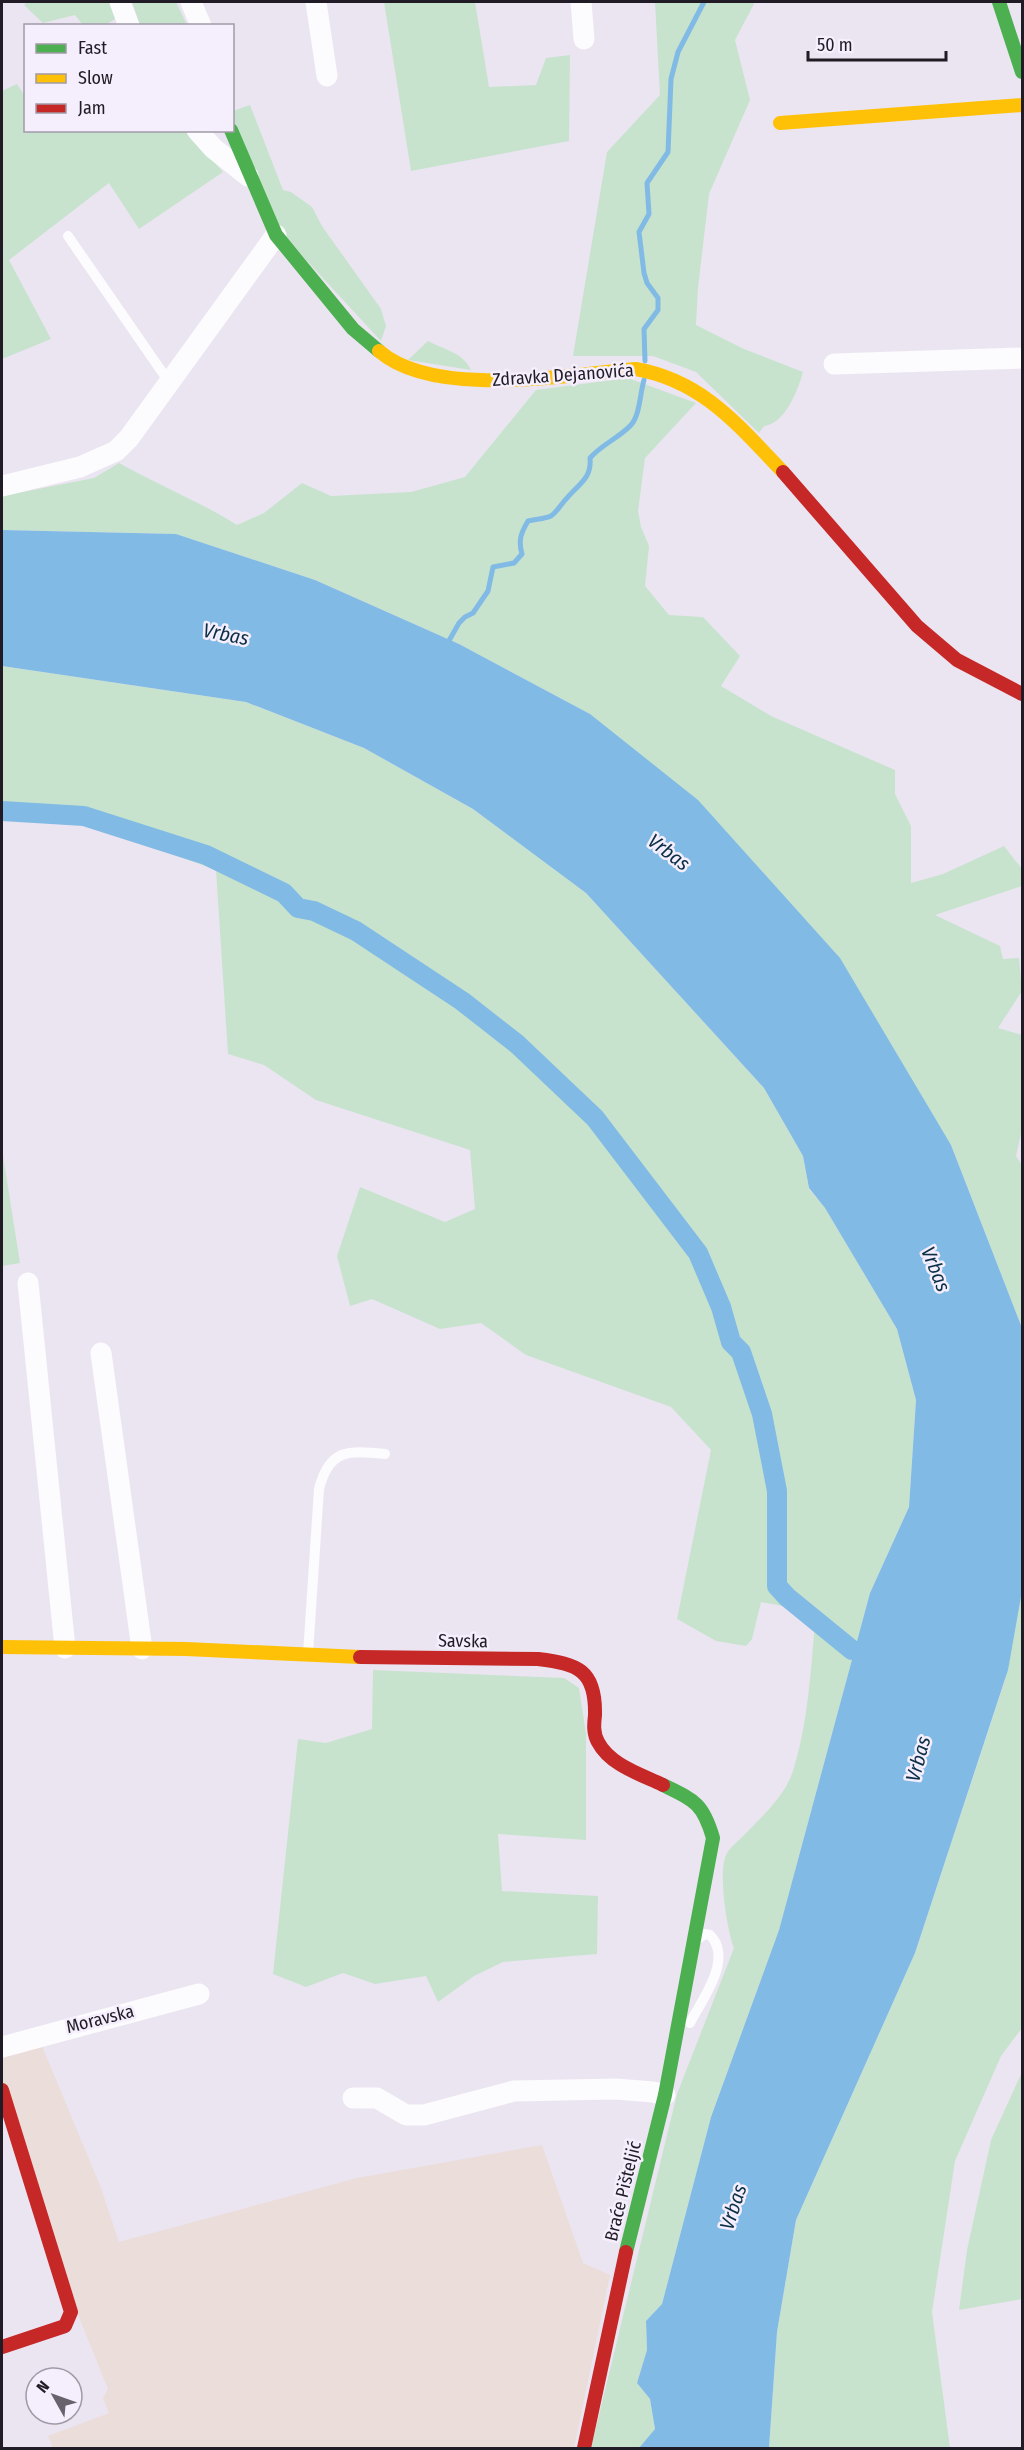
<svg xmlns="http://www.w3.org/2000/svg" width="1024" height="2450" font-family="'Fira Sans Condensed',sans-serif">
	<rect width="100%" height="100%" fill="#ebe5f1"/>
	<path fill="#ebddda" d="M42 2046 101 2188 119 2242 357 2178 542 2145 583 2263 610 2275 574 2448H53L48 2436 109 2413 103 2398 108 2389 78 2315 2 2090V2058Z"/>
	<g fill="#c7e3ce">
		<path d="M27 2H111L117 18 105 25H83L75 15 43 23 24 5Z"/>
		<path d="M132 2H176L187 25H140Z"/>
		<path d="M384 2H475L489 87 536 85 546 58 570 55 569 141 411 171Z"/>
		<path d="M655 2H755L735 40 750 100 709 194 698 288 696 325 744 349 803 372C798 390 785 424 764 426L759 433 696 372 653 356H573L607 152 660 95Z"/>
		<path d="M17 84 25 96 26 130 187 131 223 172 139 229 109 183 9 260 51 339 2 359V91Z"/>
		<path d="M250 105 283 190 291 192 312 207 322 226 381 309 386 326 381 341 284 236 233 120V111Z"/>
		<path d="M428 341C444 350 463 352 471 370L408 360Z"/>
		<path d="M628 378 696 403 645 458 638 511 641 527 649 546 645 586 669 615 703 617 740 656 721 686 771 716 895 770V794L911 826V883L943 874 1004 846 1022 869V886L935 915 1000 946 1003 959 1019 958 1022 991 998 1028 1022 1035V1129L1016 1156 1022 1165V1328L951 1145 590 714 459 644 315 580 176 534 2 530V496L94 478 119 463C158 485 199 501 237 525L264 513 302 483 331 496 411 492 465 477 536 390Z"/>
		<path d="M2 666 246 702 364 748 473 809 586 893 764 1088 803 1156 809 1189 825 1208 897 1329 916 1400 909 1507 870 1593 779 1930 711 2117 662 2304 646 2321 647 2350 637 2383 650 2399 655 2429 639 2448H591L677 2094 734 1948C727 1930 717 1869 727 1853 731 1846 741 1839 746 1833 764 1815 785 1795 793 1771 809 1720 811 1665 816 1612L761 1602 752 1639 746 1646 716 1641 677 1619 711 1450 671 1407 526 1355 481 1323 440 1329 372 1299 350 1306 337 1256 360 1187 445 1222 475 1209 470 1150 316 1100 264 1065 228 1054 216 870 95 826 2 817Z"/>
		<path d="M2 1149 20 1263 2 1266Z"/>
		<path d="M1022 1587V2028L1001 2056 955 2161 932 2312 950 2448H769L777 2332 796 2220 915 1953 1005 1680Z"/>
		<path d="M373 1670 564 1678 579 1688 586 1734V1840L498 1834 502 1891 598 1896 597 1954 503 1962 474 1976 438 2002 426 1976 375 1984 343 1973 306 1987 273 1974 298 1739 326 1743 372 1729Z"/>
		<path d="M1022 2072V2299L959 2310 967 2250 991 2140Z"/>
	</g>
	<path fill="#81bae5" d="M2 530 176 534 315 580 459 644 590 714 698 800 840 958 951 1145 1022 1328V1591L1008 1670 915 1953 796 2220 777 2332 769 2448H639L655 2429 650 2399 637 2383 647 2350 646 2321 662 2304 711 2117 779 1930 870 1593 909 1507 916 1400 897 1329 825 1208 809 1188 803 1156 764 1088 586 893 473 809 364 748 246 702 2 666Z"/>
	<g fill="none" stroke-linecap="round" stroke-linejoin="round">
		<g stroke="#81bae5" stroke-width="5">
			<path d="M645 361 644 329 658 310V298L647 283 644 273 639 232 649 214 647 183 668 152 671 79 678 52 704 2"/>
			<path d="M446 646 459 623 465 617 473 613 488 591 493 567 514 563 522 554C518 540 521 533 528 521 535 519 545 519 551 516 558 511 561 504 567 498 579 484 592 478 590 458 602 444 619 438 631 425 640 415 640 393 644 380"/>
		</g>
		<path stroke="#81bae5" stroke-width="20" d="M2 811 84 816 206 855 284 893 298 908 314 911 356 931 462 1001 517 1044 595 1118 698 1253 721 1307 731 1342 741 1352 762 1414 777 1491V1586L787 1597 852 1650"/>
		<g stroke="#fcfbfd" stroke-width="10">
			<path d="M68 236 169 382"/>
			<path d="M308 1654 319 1489C329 1449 348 1450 385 1454"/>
			<path d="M690 2023C701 2001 734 1959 710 1935L705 1934 698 1939"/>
		</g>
		<g stroke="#fcfbfd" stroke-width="21">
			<path d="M120 2 129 26"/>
			<path d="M191 2 201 26"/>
			<path d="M316 2 327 76"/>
			<path d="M581 2 584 39"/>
			<path d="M197 130 213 148 248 176"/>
			<path d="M834 364 1022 358"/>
			<path d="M2 486 80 467 116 451 129 438 276 235"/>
			<path d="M28 1283 65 1648"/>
			<path d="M101 1353 142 1649"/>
			<path d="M2 2047 199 1994"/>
			<path d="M353 2098H377L406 2115H424L514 2091 616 2089 653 2092 665 2095"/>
		</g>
		<g stroke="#4caf50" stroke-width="14">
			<path d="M999 2 1022 72"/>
			<path d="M231 130 276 235 353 329 379 351"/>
			<path d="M626 2252 665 2095 713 1838C703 1803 694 1800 663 1785"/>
		</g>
		<g stroke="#ffc107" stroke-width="14">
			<path d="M780 123 1022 105"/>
			<path d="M379 351C434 399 567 375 636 369 703 381 738 425 783 472"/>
			<path d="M2 1647 186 1649 360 1657"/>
		</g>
		<g stroke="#c62828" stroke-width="14">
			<path d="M783 472 917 626 957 660 1022 694"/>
			<path d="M360 1657 538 1659C578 1664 596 1670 595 1715 594 1724 593 1733 598 1742 610 1765 640 1774 663 1785"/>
			<path d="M2 2090 71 2312 65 2326 2 2347"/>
			<path d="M584 2448 626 2252"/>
		</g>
	</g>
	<g text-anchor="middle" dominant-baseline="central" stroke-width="5" stroke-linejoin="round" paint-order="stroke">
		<g font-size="18" fill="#201b24" stroke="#f5eefd">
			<text transform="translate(563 375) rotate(-4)">Zdravka Dejanovića</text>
			<text transform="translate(463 1641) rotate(1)">Savska</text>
			<text transform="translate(100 2019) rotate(-14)">Moravska</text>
			<text transform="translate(623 2191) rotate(-76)">Braće Pišteljić</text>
		</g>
		<g font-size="20" font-style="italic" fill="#0a2f46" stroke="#f5eefd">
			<text transform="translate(226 634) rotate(11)">Vrbas</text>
			<text transform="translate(669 852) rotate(37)">Vrbas</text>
			<text transform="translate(936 1269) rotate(68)">Vrbas</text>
			<text transform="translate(918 1759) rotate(-75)">Vrbas</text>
			<text transform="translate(733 2207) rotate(-72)">Vrbas</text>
		</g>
	</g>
	<rect width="1024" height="2450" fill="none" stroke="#201b24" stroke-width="6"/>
	<rect x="24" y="24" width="210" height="108" fill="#f5eefd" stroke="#a09aa6" stroke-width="1.5"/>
	<rect x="36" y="44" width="30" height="9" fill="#4caf50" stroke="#a09aa6" stroke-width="1.5"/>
	<text x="78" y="54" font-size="18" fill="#201b24">Fast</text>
	<rect x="36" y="74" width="30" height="9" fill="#ffc107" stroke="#a09aa6" stroke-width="1.5"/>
	<text x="78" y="84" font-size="18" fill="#201b24">Slow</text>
	<rect x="36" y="104" width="30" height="9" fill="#c62828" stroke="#a09aa6" stroke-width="1.5"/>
	<text x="78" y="114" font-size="18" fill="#201b24">Jam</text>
	<g transform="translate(54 2396) rotate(310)"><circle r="28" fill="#f5eefd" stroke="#a09aa6" stroke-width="1.5"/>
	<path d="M0-4.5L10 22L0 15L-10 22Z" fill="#67626c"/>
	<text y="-9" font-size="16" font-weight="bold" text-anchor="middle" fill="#201b24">N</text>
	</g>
	<path d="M808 51v9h138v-9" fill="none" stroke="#201b24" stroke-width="3"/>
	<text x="817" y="51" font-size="18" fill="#201b24" stroke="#f5eefd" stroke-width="4.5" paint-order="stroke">50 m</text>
</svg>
